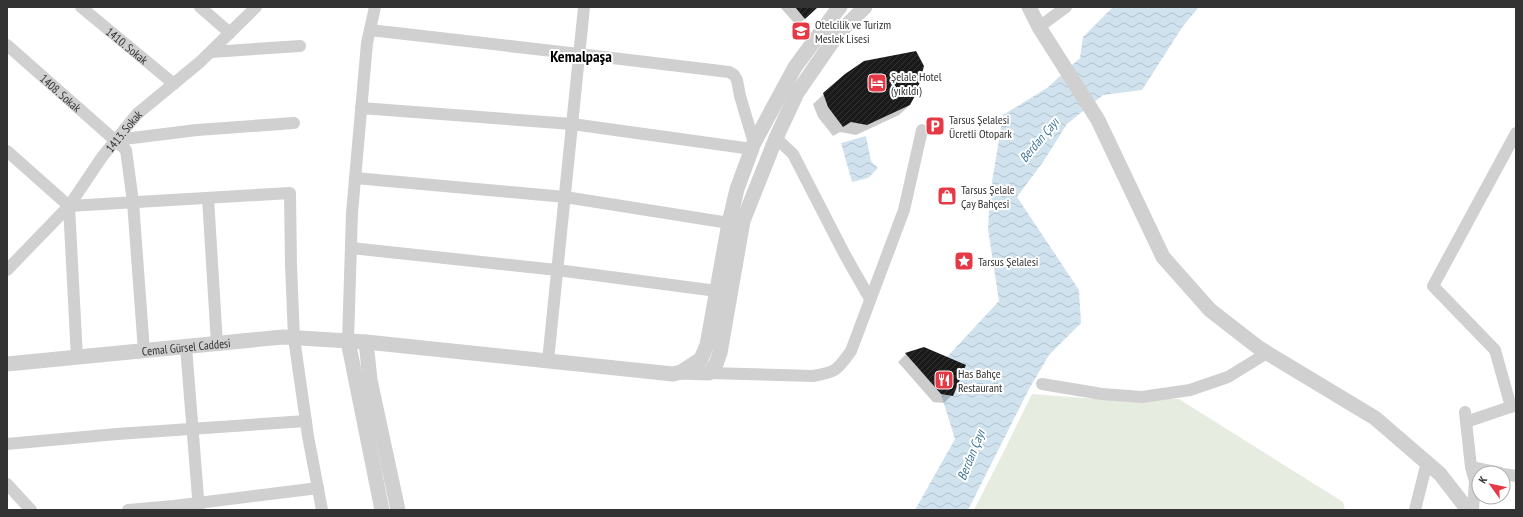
<svg xmlns="http://www.w3.org/2000/svg" width="1523" height="517" font-family="'PT Sans Narrow',sans-serif">
	<defs>
		<pattern id="water-waves" width="16" height="10" patternUnits="userSpaceOnUse"><rect width="16" height="10" fill="#cfe2ee"/><path d="M0 5q4-4 8 0t8 0" fill="none" stroke="#b2c2cd"/></pattern>
		<pattern id="building-hatch" width="6" height="6" patternUnits="userSpaceOnUse"><rect width="6" height="6" fill="#1a1a1a"/><path d="M-1 1l2-2M0 6l6-6M5 7l2-2" fill="none" stroke="#333"/></pattern>
	</defs>
	<rect width="100%" height="100%" fill="#fff"/>
	<path fill="#e6ecdf" d="M1032 394 1096 399H1179L1343 502 1345 510H974L1003 453Z"/>
	<g fill="url(#water-waves)">
		<path d="M1113 7H1199L1183 26 1142 90 1103 95 1067 124 1043 162 1017 197 1079 290 1081 323 1049 355 1029 389 968 510H915L955 439 941 394 953 396 947 357 999 301 988 229 990 194 1003 115 1047 88 1080 58 1083 37Z"/>
		<path d="M866 136 871 161 878 168 868 178 852 182 841 143Z"/>
	</g>
	<g fill="#0003">
		<path d="M780 7H818L797 26Z"/>
		<path d="M824 94 910 105 899 115 856 135 840 132 833 136 818 117 813 104Z"/>
		<path d="M924 348 952 395 944 403 933 402 898 362 906 354Z"/>
	</g>
	<g fill="url(#building-hatch)">
		<path d="M795 7H818L805 19Z"/>
		<path d="M916 51 924 66 917 92 910 105 867 125 851 122 843 127 828 107 823 93 845 74 864 61Z"/>
		<path d="M924 347 966 365 953 396 941 394 905 353Z"/>
	</g>
	<g fill="none" stroke-linecap="round" stroke-linejoin="round">
		<g stroke="#d0d0d0" stroke-width="12">
			<path id="s1" d="M81 7 174 84"/>
			<path d="M200 7 230 33"/>
			<path d="M1039 27 1066 7"/>
			<path d="M370 30 579 54 729 72 734 75 737 80 740 96 754 143"/>
			<path id="s2" d="M7 45 126 150 133 202 144 351"/>
			<path d="M211 52 300 46"/>
			<path d="M361 108 572 124 752 149"/>
			<path d="M776 138 793 154 845 255 870 299"/>
			<path d="M116 140 197 130 294 123"/>
			<path d="M7 151 69 206"/>
			<path d="M355 178 565 197 729 223"/>
			<path d="M208 198 217 344"/>
			<path d="M351 248 557 270 717 291"/>
			<path id="s3" d="M7 270 69 206 102 157 137 114 200 62 256 7"/>
			<path d="M348 341 352 213 367 43 375 7"/>
			<path d="M186 347 199 510"/>
			<path d="M77 358 69 206 290 193 291 265 294 338 308 436 322 510"/>
			<path d="M548 361 584 7"/>
			<path d="M709 373 813 376C837 372 837 370 851 351L904 210 922 130"/>
			<path d="M1042 384 1102 394 1142 397 1190 390 1228 377 1267 353"/>
			<path d="M1511 407 1495 350 1433 286 1516 133"/>
			<path d="M1465 412 1471 467 1475 481 1473 510"/>
			<path d="M1466 422 1516 405"/>
			<path d="M7 444 117 434 306 421"/>
			<path d="M1471 467 1500 473"/>
			<path d="M1503 474 1516 476"/>
			<path d="M7 484 31 510"/>
			<path d="M128 510 174 506 318 488"/>
			<path d="M1415 510 1427 462"/>
		</g>
		<g stroke="#d0d0d0" stroke-width="15">
			<path d="M1029 7 1039 27 1098 120 1163 257 1210 310 1259 348 1375 418 1440 474 1468 510"/>
			<path d="M348 341 382 510"/>
			<path d="M366 342 370 380 398 510"/>
			<path id="s4" d="M7 364 283 337 366 342 673 374 681 372 709 373 716 364 720 353 743 221 776 138 797 93 837 35 865 7"/>
			<path d="M681 372 701 359 707 345 729 223 737 189 754 143 795 67 835 13 840 7"/>
		</g>
	</g>
	<defs>
		<symbol id="school-square" viewBox="-11 -11 22 22"><rect x="-9" y="-9" width="18" height="18" rx="4" fill="#e63946" stroke="#fff"/><path d="M0-5L7-2L0 1L-7-2ZM-4 1L0 2.5L4 1V4Q0 6-4 4Z" fill="#fff"/></symbol>
		<symbol id="hotel-square" viewBox="-11 -11 22 22"><rect x="-9" y="-9" width="18" height="18" rx="4" fill="#e63946" stroke="#fff"/><path d="M-6-4.5h1.5V1H6V5H4.5V3h-9V5H-6ZM-4 0a1.8 1.8 0 1 1 3.6 0ZM.5 0V-2.5h3Q6-2.5 6 0Z" fill="#fff"/></symbol>
		<symbol id="parking-square" viewBox="-11 -11 22 22"><rect x="-9" y="-9" width="18" height="18" rx="4" fill="#e63946" stroke="#fff"/><path d="M-3.5-5.5H1a3.5 3.5 0 0 1 0 7H-1V5.5H-3.5ZM-1-3.4V-.6H.8a1.4 1.4 0 0 0 0-2.8Z" fill="#fff"/></symbol>
		<symbol id="shop-square" viewBox="-11 -11 22 22"><rect x="-9" y="-9" width="18" height="18" rx="4" fill="#e63946" stroke="#fff"/><path d="M-5-2.5h2.3a2.7 3.5 0 0 1 5.4 0H5L5.5 6h-11ZM-1.5-2.5h3a1.5 2.3 0 0 0-3 0Z" fill="#fff"/></symbol>
		<symbol id="sight-square" viewBox="-11 -11 22 22"><rect x="-9" y="-9" width="18" height="18" rx="4" fill="#e63946" stroke="#fff"/><path d="M0-6L1.8-2.2L6-1.7L2.9 1.2L3.7 5.4L0 3.3L-3.7 5.4L-2.9 1.2L-6-1.7L-1.8-2.2Z" fill="#fff"/></symbol>
		<symbol id="restaurant-square" viewBox="-11 -11 22 22"><rect x="-9" y="-9" width="18" height="18" rx="4" fill="#e63946" stroke="#fff"/><path d="M-5-6h1v4h1v-4h1v4h1v-4h1v5L-1.5 .5V6h-2V.5L-5-1ZM5-6V6H3V1.5H1.5Q1.5-4 5-6Z" fill="#fff"/></symbol>
	</defs>
	<g fill-rule="evenodd">
		<use href="#school-square" x="790" y="20" width="22" height="22"/>
		<use href="#hotel-square" x="866" y="72" width="22" height="22"/>
		<use href="#parking-square" x="924" y="115" width="22" height="22"/>
		<use href="#shop-square" x="936" y="185" width="22" height="22"/>
		<use href="#sight-square" x="953" y="250" width="22" height="22"/>
		<use href="#restaurant-square" x="933" y="369" width="22" height="22"/>
	</g>
	<g text-anchor="middle" dominant-baseline="central" stroke-width="4" stroke-linejoin="round" paint-order="stroke">
		<g font-size="12" fill="#333" stroke="#fff" text-anchor="start">
			<text x="815" y="24">Otelcilik ve Turizm<tspan x="815" dy="14">Meslek Lisesi</tspan></text>
			<text x="891" y="76">Şelale Hotel<tspan x="891" dy="14">(yıkıldı)</tspan></text>
			<text x="949" y="119">Tarsus Şelalesi<tspan x="949" dy="14">Ücretli Otopark</tspan></text>
			<text x="961" y="189">Tarsus Şelale<tspan x="961" dy="14">Çay Bahçesi</tspan></text>
			<text x="978" y="261">Tarsus Şelalesi</text>
			<text x="958" y="373">Has Bahçe<tspan x="958" dy="14">Restaurant</tspan></text>
		</g>
		<g font-size="12" fill="#333" stroke="#fff">
			<text stroke="none"><textPath href="#s1" startOffset="60">1410. Sokak</textPath></text>
			<text stroke="none"><textPath href="#s2" startOffset="72">1408. Sokak</textPath></text>
			<text stroke="none"><textPath href="#s3" startOffset="182">1413. Sokak</textPath></text>
			<text stroke="none"><textPath href="#s4" startOffset="180">Cemal Gürsel Caddesi</textPath></text>
		</g>
		<g font-size="13" font-style="italic" fill="#3f7597" stroke="#fff">
			<text transform="translate(1039 140) rotate(-50)">Berdan Çayı</text>
			<text transform="translate(971 455) rotate(-68)">Berdan Çayı</text>
		</g>
		<g font-size="16" font-weight="bold" fill="#000" stroke="#fff">
			<text x="581" y="56">Kemalpaşa</text>
		</g>
	</g>
	<rect width="1523" height="517" fill="none" stroke="#333333" stroke-width="16"/>
	<g transform="translate(1491 485) rotate(303)"><circle r="19" fill="#ffffff" stroke="#adadad"/>
	<path d="M0-3L7 15L0 10L-7 15Z" fill="#e63946"/>
	<text y="-6" font-size="11" font-weight="bold" text-anchor="middle" fill="#333333">K</text>
	</g>
</svg>
